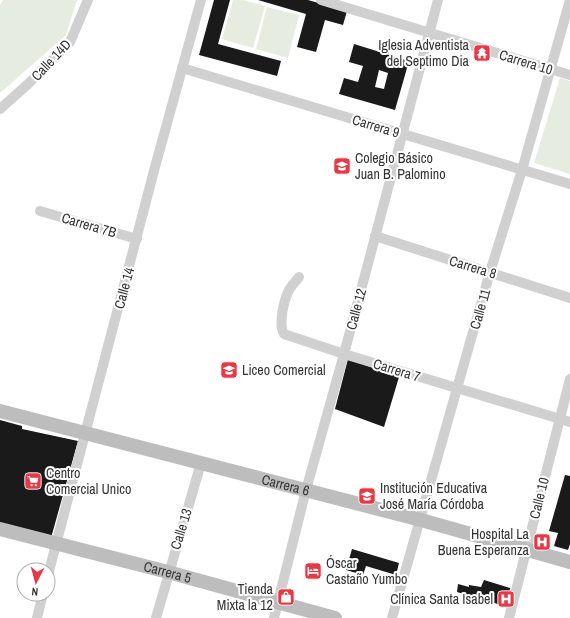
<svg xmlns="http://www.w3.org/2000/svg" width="570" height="618" font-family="'Archivo Narrow',sans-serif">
	<rect width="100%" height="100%" fill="#fff"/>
	<g fill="#e6ecdf">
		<path d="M3 0H77L66 35 0 93V5Z"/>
		<path d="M233 0H243L265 6 253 48 222 39Z"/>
		<path d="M267 7 299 15 288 58 256 49Z"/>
		<path d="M560 78 570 81V174L534 163Z"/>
	</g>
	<g fill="#1a1a1a" fill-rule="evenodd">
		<path d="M214 0H230L218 44 281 61 277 76 199 55Z"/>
		<path d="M258 0H308L347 11 343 25 325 20 316 52 297 47 306 14Z"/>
		<path d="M354 44 409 61 395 110 339 94 344 78 358 82 363 66 349 62ZM379 70 388 73 384 89 375 87Z"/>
		<path d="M348 359 399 377 384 427 335 409Z"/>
		<path d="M0 420 22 426V429L78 441 51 538 0 525Z"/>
		<path d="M565 475 570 476V544L568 550 554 546 558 533 549 531Z"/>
		<path d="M352 549 399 563 396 575 366 566 363 575 346 570Z"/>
		<path d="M484 580 510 588 508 607 457 592 458 584 469 587V585L481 587Z"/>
	</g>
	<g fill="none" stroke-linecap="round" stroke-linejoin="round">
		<g stroke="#d0d0d0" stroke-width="10">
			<path d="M321 0 570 75"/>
			<path d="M182 68 570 184"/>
			<path d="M0 109 27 85 70 42 88 0"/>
			<path d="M40 211 137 239"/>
			<path d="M375 236 570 298"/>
			<path d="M299 277C296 281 292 285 289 290 284 300 278 324 284 334L344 354 570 422"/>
			<path d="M48 575 155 167 201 0"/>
			<path d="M37 618 43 594"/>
			<path d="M156 618 201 463"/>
			<path d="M274 618 306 490 344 354 438 0"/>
			<path d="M392 618 490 272 522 170 570 0"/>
			<path d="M509 618 570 379"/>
		</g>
		<g stroke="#bdbdbd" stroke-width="14">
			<path id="s1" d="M0 411 421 520 570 562"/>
			<path id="s2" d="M0 529 168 572 335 618"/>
		</g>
	</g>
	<defs>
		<symbol id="temple-square" viewBox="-11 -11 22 22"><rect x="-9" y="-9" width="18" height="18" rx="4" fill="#e63946" stroke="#fff"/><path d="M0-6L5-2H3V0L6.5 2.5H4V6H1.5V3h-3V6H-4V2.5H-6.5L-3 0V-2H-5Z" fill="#fff"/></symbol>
		<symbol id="school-square" viewBox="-11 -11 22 22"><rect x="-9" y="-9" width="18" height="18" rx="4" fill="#e63946" stroke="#fff"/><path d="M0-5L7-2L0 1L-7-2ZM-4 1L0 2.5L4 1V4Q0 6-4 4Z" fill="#fff"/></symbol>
		<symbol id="supermarket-square" viewBox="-11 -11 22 22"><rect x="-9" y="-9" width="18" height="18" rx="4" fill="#e63946" stroke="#fff"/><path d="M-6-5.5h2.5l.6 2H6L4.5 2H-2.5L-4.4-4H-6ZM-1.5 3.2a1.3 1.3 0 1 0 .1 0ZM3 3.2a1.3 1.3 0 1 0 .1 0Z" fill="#fff"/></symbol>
		<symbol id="hospital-square" viewBox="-11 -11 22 22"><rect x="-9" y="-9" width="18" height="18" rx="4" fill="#e63946" stroke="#fff"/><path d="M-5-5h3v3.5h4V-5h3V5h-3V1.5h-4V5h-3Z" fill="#fff"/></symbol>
		<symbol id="hotel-square" viewBox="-11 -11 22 22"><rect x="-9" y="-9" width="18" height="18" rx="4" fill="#e63946" stroke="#fff"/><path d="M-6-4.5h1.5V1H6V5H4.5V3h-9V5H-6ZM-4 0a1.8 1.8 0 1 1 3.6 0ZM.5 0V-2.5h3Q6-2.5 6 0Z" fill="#fff"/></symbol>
		<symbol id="shop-square" viewBox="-11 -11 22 22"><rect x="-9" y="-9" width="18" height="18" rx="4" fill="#e63946" stroke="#fff"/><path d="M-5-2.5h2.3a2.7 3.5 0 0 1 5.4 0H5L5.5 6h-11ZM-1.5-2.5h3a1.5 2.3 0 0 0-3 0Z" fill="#fff"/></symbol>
	</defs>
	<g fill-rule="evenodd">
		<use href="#temple-square" x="472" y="43" width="20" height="20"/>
		<use href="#school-square" x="332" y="156" width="20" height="20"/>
		<use href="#school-square" x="219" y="360" width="20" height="20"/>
		<use href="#supermarket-square" x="23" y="471" width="20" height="20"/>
		<use href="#school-square" x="357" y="486" width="20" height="20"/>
		<use href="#hospital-square" x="532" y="532" width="20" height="20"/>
		<use href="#hotel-square" x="303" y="561" width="20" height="20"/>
		<use href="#shop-square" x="276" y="587" width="20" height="20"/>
		<use href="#hospital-square" x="496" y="589" width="20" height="20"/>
	</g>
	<g text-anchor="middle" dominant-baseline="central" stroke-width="4" stroke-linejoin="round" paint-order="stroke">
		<g font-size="14" fill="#333" stroke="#fff" text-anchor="start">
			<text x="469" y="45" text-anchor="end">Iglesia Adventista<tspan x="469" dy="16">del Septimo Dia</tspan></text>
			<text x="355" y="158">Colegio Básico<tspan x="355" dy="16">Juan B. Palomino</tspan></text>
			<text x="242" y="370">Liceo Comercial</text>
			<text x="46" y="473">Centro<tspan x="46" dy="16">Comercial Unico</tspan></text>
			<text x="380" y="488">Institución Educativa<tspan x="380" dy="16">José María Córdoba</tspan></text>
			<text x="529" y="534" text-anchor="end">Hospital La<tspan x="529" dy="16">Buena Esperanza</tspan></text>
			<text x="326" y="563">Óscar<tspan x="326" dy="16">Castaño Yumbo</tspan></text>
			<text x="273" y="589" text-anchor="end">Tienda<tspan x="273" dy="16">Mixta la 12</tspan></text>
			<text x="493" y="599" text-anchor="end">Clínica Santa Isabel</text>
		</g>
		<g font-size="14" fill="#333" stroke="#fff">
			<text transform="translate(51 60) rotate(-47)">Calle 14D</text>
			<text transform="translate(526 62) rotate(17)">Carrera 10</text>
			<text transform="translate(376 126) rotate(17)">Carrera 9</text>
			<text transform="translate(89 225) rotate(16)">Carrera 7B</text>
			<text transform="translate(473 267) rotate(17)">Carrera 8</text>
			<text transform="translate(124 288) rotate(-75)">Calle 14</text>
			<text transform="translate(356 309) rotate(-75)">Calle 12</text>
			<text transform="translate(480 309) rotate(-74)">Calle 11</text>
			<text transform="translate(397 370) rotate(17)">Carrera 7</text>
			<text stroke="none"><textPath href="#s1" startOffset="295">Carrera 6</textPath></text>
			<text transform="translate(539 498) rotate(-76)">Calle 10</text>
			<text transform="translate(181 529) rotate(-73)">Calle 13</text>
			<text stroke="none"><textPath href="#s2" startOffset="173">Carrera 5</textPath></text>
		</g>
	</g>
	<g transform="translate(36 582) rotate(186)"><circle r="19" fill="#ffffff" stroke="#adadad"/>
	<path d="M0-3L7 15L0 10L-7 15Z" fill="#e63946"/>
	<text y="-6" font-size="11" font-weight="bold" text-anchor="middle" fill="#333333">N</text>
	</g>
</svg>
